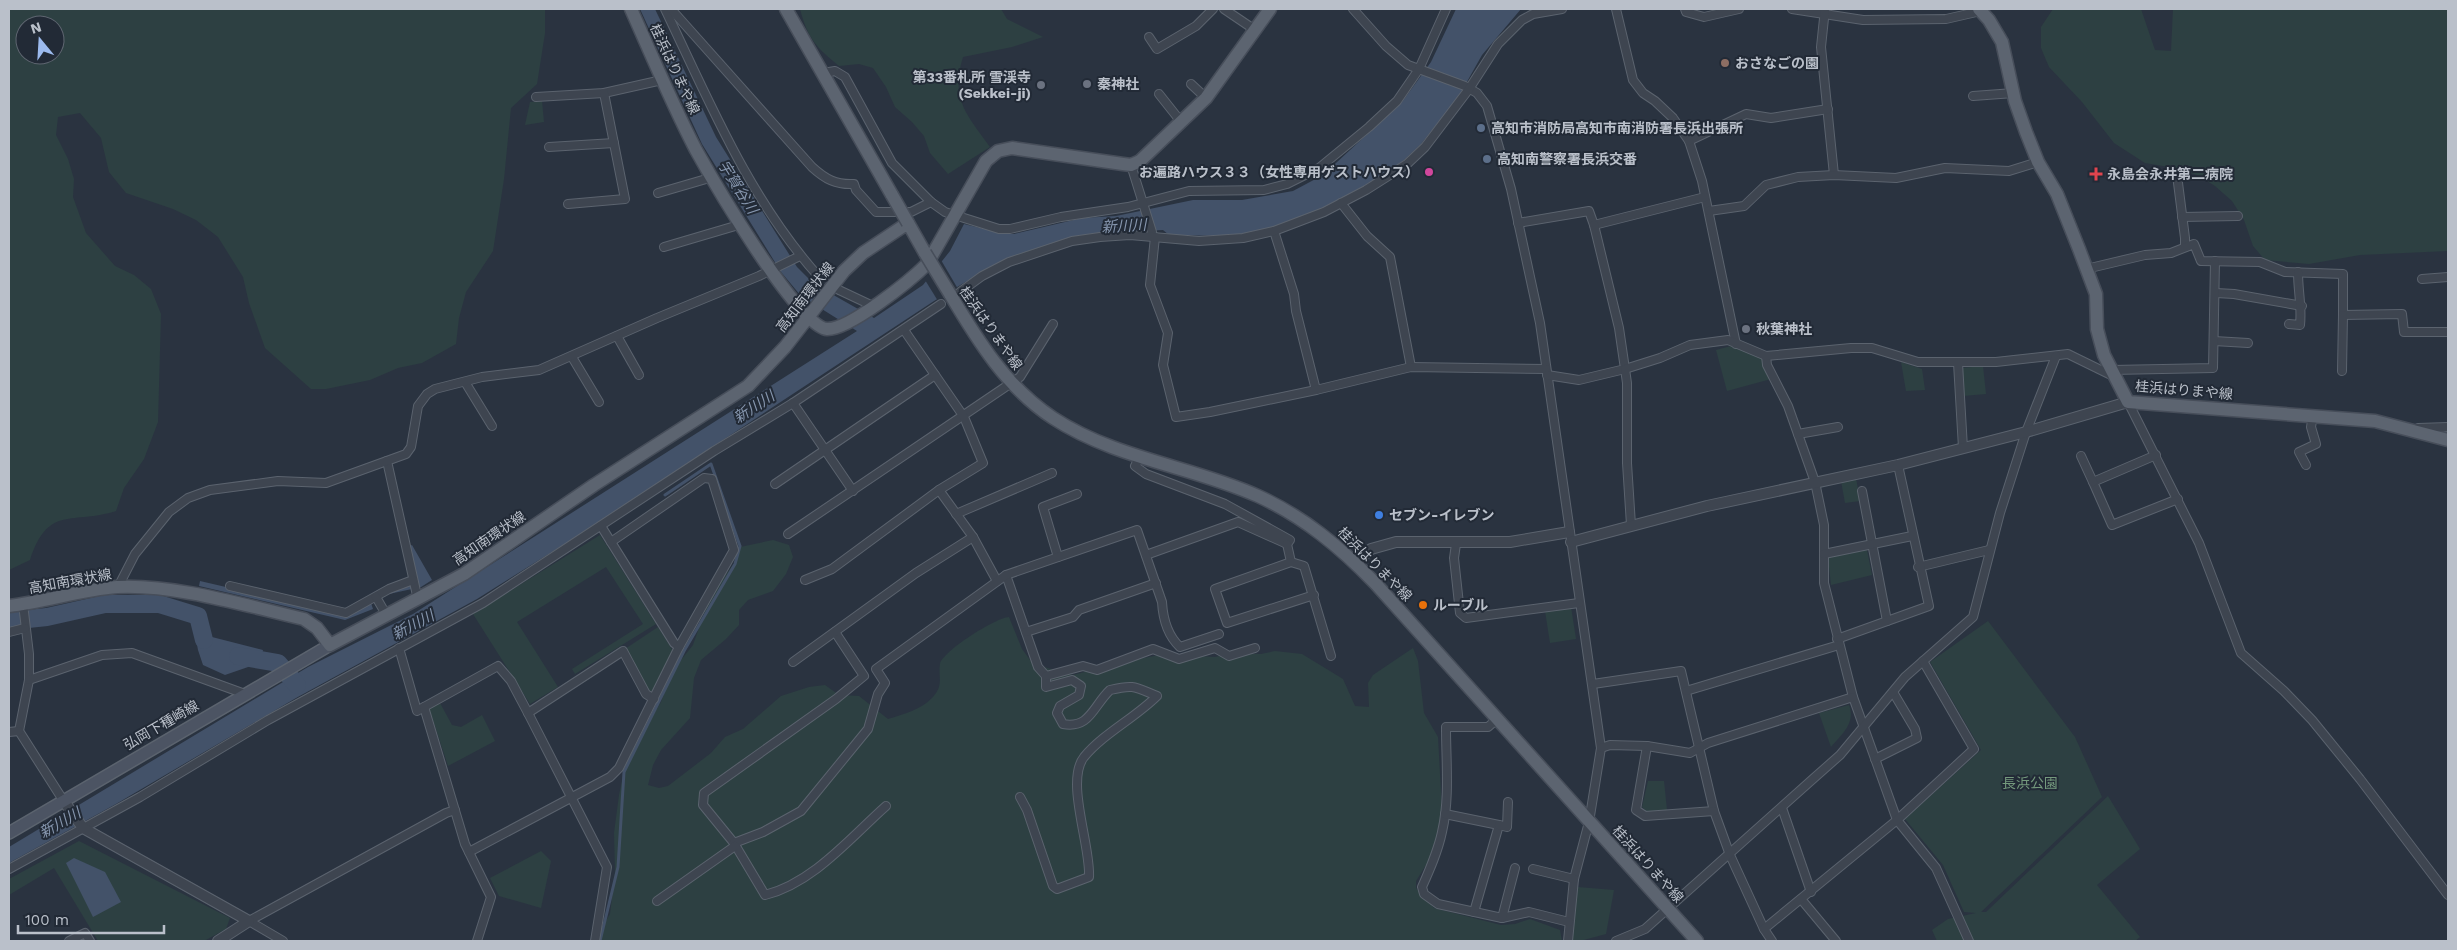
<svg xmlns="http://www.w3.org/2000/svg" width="2457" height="950" font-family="'Work Sans','Noto Sans JP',sans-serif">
	<rect width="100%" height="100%" fill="#2a3340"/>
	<g fill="#2d4042" fill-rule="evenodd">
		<path d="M9 9H545V33L537 84 511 108 504 179 493 251 466 292 459 318 456 344 422 363 398 368 370 380 326 389H311L265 348 249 303 243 277 218 237 196 220 173 209 126 193 109 172 101 138 80 113 58 117 56 135 68 159 74 179 73 197 86 233 115 266 134 275 151 289 161 314 158 422 144 459 124 488 116 511C73 525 48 504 30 560L9 570ZM25 25H55V55H25Z"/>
		<path d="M800 9H1001L1007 19 1043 37 1012 47 963 57C950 99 967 115 990 147L948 174 930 153 924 136 912 122 895 107 886 87 873 68 859 64 839 66C816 47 808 39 800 9Z"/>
		<path d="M2053 9H2141L2155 50 2171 51 2173 9H2448V251L2360 255 2309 264 2265 260 2253 246 2244 220 2232 201 2215 186 2197 175 2175 168 2145 163 2114 143 2082 102 2049 67 2041 48V27Z"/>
		<path d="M542 101 544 122 525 125 530 102Z"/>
		<path d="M1731 346 1762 358 1771 379 1727 391 1716 350Z"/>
		<path d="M1901 362 1922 369 1925 390 1906 391Z"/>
		<path d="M1983 366 1986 394 1963 396 1961 368Z"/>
		<path d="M1856 478 1860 501 1845 503 1841 481Z"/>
		<path d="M600 535 656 624 575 674 572 669 643 624 606 567 517 622 558 687 530 704 473 614Z"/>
		<path d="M773 540 789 545 793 557 786 574 773 591 748 600 739 610V625L726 639 701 660 694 678 690 718 661 750 653 765 648 785 659 788 668 786 711 753 725 737 743 729 781 696 809 687 825 685 839 695 859 696 888 719C904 714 921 710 933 697 944 685 938 676 940 664 943 651 995 618 1009 617L1022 649 1033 664 1073 675 1122 662 1165 654 1215 657 1232 653 1261 654 1275 651 1302 654 1343 679 1355 706 1369 707 1368 683 1373 675 1413 648 1418 661 1424 713 1438 737 1442 810 1436 849 1416 881V888L1434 908 1501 925 1515 924 1530 919 1560 930 1562 941H600V931L610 914 615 872 614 833 619 795 627 758 661 702 669 681 681 660 693 645 711 594 736 561 740 547Z"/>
		<path d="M1867 550 1872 575 1831 585 1828 558Z"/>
		<path d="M1571 607 1576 639 1550 643 1545 611Z"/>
		<path d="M1988 621 2075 737 2102 797 1981 912H1986L2108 796 2140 849 2097 885 2140 937 2135 941H1937L1932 930 1948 919 1976 913 1964 912 1943 865 1905 819 1981 750 1930 662Z"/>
		<path d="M658 627 673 651 652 692 646 688 625 649Z"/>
		<path d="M440 703 452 725 461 727 482 715 495 741 448 766 429 708Z"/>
		<path d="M1849 705C1856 723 1842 734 1831 747L1819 713Z"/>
		<path d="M1648 781H1664L1667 810 1647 812 1642 807Z"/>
		<path d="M79 841 230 918 226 929 204 941H98L54 868 9 895V879Z"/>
		<path d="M541 851 551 861 541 908 499 896 490 878Z"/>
		<path d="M1578 887 1614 890 1606 934 1580 941H1570Z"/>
	</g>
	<g fill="#435269">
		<path d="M640 9H655L716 137 797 267 814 284 874 318 923 285 950 251 964 224 1005 234H1014L1082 218 1116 216 1193 200H1242L1293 191 1323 175 1402 102 1431 62 1456 9H1521L1482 55 1459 96 1421 144 1401 163 1356 191 1296 222 1269 230 1227 236 1169 235 1163 230 1088 234 1032 250 982 272 934 301 579 535 477 599 296 698 116 804 9 863V847L308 667 413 614 857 331 801 296 781 272 702 144Z"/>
		<path d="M412 545 432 580 421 587 389 594 388 592 417 581 410 546Z"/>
		<path d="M200 581 347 615 371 603 373 609 345 620 199 586Z"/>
		<path d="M202 617 207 639 210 640 212 637 263 650 260 663 225 675 203 665 198 650 192 619Z"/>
		<path d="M74 858 105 872 121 902 93 917 66 863Z"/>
	</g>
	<path fill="#2a3340" d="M941 260 958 289 938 301 925 280Z"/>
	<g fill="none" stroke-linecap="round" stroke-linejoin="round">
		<path stroke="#435269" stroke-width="3" d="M600 941 618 867 624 772 684 651 735 564 740 546 711 464 665 495"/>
		<g stroke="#435269" stroke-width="18">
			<path d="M9 621 47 617 105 604H159L198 616 204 640"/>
			<path d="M238 656 278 663 297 685"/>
		</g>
		<defs>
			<g id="minor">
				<path d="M665 9C709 101 750 201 820 278"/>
				<path d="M671 9 812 167C825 179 836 185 854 184L856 190 876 212H911L931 202"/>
				<path d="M1224 9 1255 30"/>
				<path d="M1353 9 1386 46 1408 65 1465 86 1477 93 1487 106 1511 189 1540 323 1601 748 1589 822 1574 879 1568 941"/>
				<path d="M1616 9 1633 80 1643 93 1655 101 1673 118 1689 141 1702 181 1736 344"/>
				<path d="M1685 9 1686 12 1704 17 1739 9"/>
				<path d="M1792 9 1863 20 1946 19 1981 11"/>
				<path d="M1825 9 1821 47 1834 175"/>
				<path d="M1149 37 1157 49 1196 26 1213 9"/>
				<path d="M823 73 835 71 845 77 892 163 931 202 945 212 999 229H1010L1061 217 1128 207 1189 191 1264 190 1287 184 1319 168 1369 127 1397 101 1419 69 1446 9"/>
				<path d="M1191 84 1206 98"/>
				<path d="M1159 94 1182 123"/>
				<path d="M1973 96 2014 93"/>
				<path d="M536 97 604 93 662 80"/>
				<path d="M1689 141 1746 114 1771 118 1828 109"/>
				<path d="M549 147 614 143"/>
				<path d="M1131 165 1152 232 1151 236"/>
				<path d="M2177 175 2185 238V247"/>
				<path d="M658 193 713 177"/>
				<path d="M1341 203 1367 236 1390 257 1411 367"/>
				<path d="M568 204 625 199 604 93"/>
				<path d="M1709 211 1744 206 1766 185 1798 177 1834 175 1896 178 1945 168 2009 171 2038 162"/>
				<path d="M2182 217 2238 216"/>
				<path d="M1518 223 1589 211 1594 225 1705 197"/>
				<path d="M1274 231 1294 294 1296 311 1316 390"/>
				<path d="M1155 237 1150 285 1168 333 1163 365 1176 417 1210 412 1316 390 1411 367 1546 369"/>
				<path d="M664 247 742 224"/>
				<path d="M2086 269 2145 255 2171 253 2194 244 2201 261 2260 262 2285 272 2343 274V315L2402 314 2404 332H2448"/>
				<path d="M2422 279 2448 277"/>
				<path d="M839 290 873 306"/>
				<path d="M960 292 982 276 1009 262 1072 241 1100 237 1130 235 1199 241 1243 238 1274 231 1324 212 1366 190 1407 164 1425 147 1469 89 1498 44 1522 20 1533 14 1562 9"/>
				<path d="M2216 293 2234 294 2302 306"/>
				<path d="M2289 324 2300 325C2302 307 2298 291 2298 272"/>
				<path d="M617 336 639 375"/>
				<path d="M2214 341 2248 343"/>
				<path d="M1766 356 1767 365 1788 406 1815 482 1824 525V583L1853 697 1897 820 1936 868 1969 941"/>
				<path d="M572 357 599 402"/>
				<path d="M1958 363 1963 448"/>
				<path d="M2112 370 2213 368 2215 261"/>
				<path d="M2342 371 2343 315"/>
				<path d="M1547 375 1579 380 1625 369 1619 328 1594 225"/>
				<path d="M465 382 492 426"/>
				<path d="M2128 402 2199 543 2241 653 2284 691 2312 720 2360 779 2448 895"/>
				<path d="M793 403 853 491"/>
				<path d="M2418 428 2448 427"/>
				<path d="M1798 434 1838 427"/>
				<path d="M2156 455 2093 482 2112 525 2178 499"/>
				<path d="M2081 456 2093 482"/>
				<path d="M1139 458 1135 466 1146 474 1225 504 1290 540 1287 544 1238 522 1146 555"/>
				<path d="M387 461 418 600"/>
				<path d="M2306 465 2299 452 2316 444 2311 427 2313 415"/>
				<path d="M775 484 935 375"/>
				<path d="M939 490 973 537 997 581"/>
				<path d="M1862 491 1887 621"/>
				<path d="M956 514 1052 473"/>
				<path d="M1631 525 1627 463V383L1625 369 1660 358 1690 345 1728 340 1766 356 1851 348H1872L1918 362H1996L2068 354 2115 377"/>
				<path d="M601 526 674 643 679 647"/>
				<path d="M788 534 1020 377 1053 324"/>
				<path d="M1287 544 1291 562"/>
				<path d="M1456 544 1454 558 1460 613 1466 618 1579 603"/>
				<path d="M1824 554 1912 536"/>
				<path d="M1058 557 1043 507 1077 494"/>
				<path d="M1918 567 1989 550"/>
				<path d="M1006 575 1038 667 1046 676V687L1072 680 1081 686 1079 695 1060 706 1057 713 1063 724C1090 729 1093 706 1110 690 1135 684 1135 687 1157 696 1135 718 1104 733 1084 757 1065 781 1091 846 1089 877L1057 889 1053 886 1027 810 1020 797"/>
				<path d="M805 580 832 569 939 490 983 463 964 417 904 330"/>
				<path d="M230 586 346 613 389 589 413 580"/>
				<path d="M118 587 135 554 169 512 188 498 210 490 278 481 326 483 406 454 411 447 418 406 427 394 435 389 482 377 539 370 657 318 759 276 800 256"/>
				<path d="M1314 595 1227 623 1215 589 1291 562 1304 566 1331 656"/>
				<path d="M376 597 387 616"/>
				<path d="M23 604 29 654V680L19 731 63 800"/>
				<path d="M9 632 25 628"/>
				<path d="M835 632 864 676 836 699 704 793 703 805 734 843 765 895C813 883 850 838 886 806"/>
				<path d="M1026 632 1073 617 1079 610 1156 583"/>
				<path d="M1837 639 1929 606 1898 465"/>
				<path d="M399 648 417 711 424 707"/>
				<path d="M793 662 916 573 973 537"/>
				<path d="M1046 676 1083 666 1097 670 1153 649 1179 659 1215 648 1229 656 1255 648"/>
				<path d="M29 680 102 655 132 653 245 694"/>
				<path d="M1593 684 1681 671 1714 811 1730 855 1764 929"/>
				<path d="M1686 691 1839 645"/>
				<path d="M528 713 623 651 646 694 654 699"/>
				<path d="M1496 720 1488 727H1446C1446 762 1450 798 1442 832 1438 851 1430 869 1422 887L1424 894 1438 904 1502 918 1529 912 1569 922"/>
				<path d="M9 732 19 731"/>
				<path d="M1647 746 1636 810 1645 816 1714 811"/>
				<path d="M1601 748 1610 745 1647 746 1690 753 1708 743 1853 697"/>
				<path d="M1875 759 1917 738 1915 729 1893 692"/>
				<path d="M1782 808 1811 892"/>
				<path d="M1445 814 1499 825 1474 912"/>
				<path d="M1499 825 1507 827 1508 802"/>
				<path d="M734 843 763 832 801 811 868 729 878 694 885 683 876 669 1006 575 1137 530 1162 602C1163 619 1167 635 1180 647L1219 634"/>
				<path d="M469 852 610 777 619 768 679 647 734 550 712 479 704 478 611 542"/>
				<path d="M9 869 140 797 268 720 483 603 714 451 793 403 941 304"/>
				<path d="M1533 869 1574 879"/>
				<path d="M1801 899 1836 941"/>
				<path d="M657 901 735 846"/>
				<path d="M1502 918 1515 868"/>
				<path d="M249 921 446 813 455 810"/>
				<path d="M249 921 283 941"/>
				<path d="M69 941 85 933 90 941"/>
				<path d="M477 941 491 897 465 844 424 707 498 666 511 681 528 713 607 867 595 941"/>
				<path d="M1616 941 1645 929 1814 778 1840 755 1905 677 1973 617 2000 513 2026 432 2056 356"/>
				<path d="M1772 941 1764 929 1897 820 1974 749 1923 661"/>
			</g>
			<g id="tertiary">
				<path d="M1571 542 1707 506 1898 465 2026 432 2128 402"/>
				<path d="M1355 563 1371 549 1396 542H1510L1569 532"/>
				<path d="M63 800 83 828 249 921 218 941"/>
			</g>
			<path id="secondary" d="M9 833 330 645"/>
			<g id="primary">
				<path d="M631 9C652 56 672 104 696 150 712 179 798 327 827 329 849 330 911 280 927 264L986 161 998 151 1012 148 1123 164 1131 165 1140 161 1206 98 1270 9"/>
				<path d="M786 9 892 195"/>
				<path d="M1979 9 1989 20 2002 42 2015 101 2026 132 2038 162 2057 194 2079 249 2096 294 2097 329 2104 355 2128 402 2375 421 2448 440"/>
				<path d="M950 294C978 341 1007 388 1053 418 1116 459 1191 466 1258 496 1304 517 1340 547 1375 583L1697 941"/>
				<path d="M9 606C45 602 80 590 117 587 175 584 247 606 304 619L317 628 330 645 464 574 594 485 748 386 785 347 844 271 863 253 908 223 925 253"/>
			</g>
		</defs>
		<use href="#minor" stroke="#5b636e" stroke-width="10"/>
		<use href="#tertiary" stroke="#5b636e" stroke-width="12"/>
		<use href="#secondary" stroke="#5b636e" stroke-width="14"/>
		<use href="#primary" stroke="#474e5a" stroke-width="15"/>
		<use href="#minor" stroke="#3e4550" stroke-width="8"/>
		<use href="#tertiary" stroke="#3e4550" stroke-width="10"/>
		<use href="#secondary" stroke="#4c5463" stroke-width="11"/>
		<use href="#primary" stroke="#5c6470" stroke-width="12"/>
		<defs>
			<g id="primary-bridge">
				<path d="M892 195 908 223"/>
				<path d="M925 253 950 294"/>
			</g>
		</defs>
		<use href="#primary-bridge" stroke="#474e5a" stroke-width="15" stroke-linecap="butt"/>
		<use href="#primary-bridge" stroke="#5c6470" stroke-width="12"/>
	</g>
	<circle fill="#8d6e63" stroke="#222a36" stroke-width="2" cx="1725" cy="63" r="5"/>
	<g fill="#6b7280" stroke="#222a36" stroke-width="2">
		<circle cx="1087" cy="84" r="5"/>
		<circle cx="1041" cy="85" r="5"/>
		<circle cx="1746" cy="329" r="5"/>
	</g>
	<g fill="#5c6f8a" stroke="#222a36" stroke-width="2">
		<circle cx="1481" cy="128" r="5"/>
		<circle cx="1487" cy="159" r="5"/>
	</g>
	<circle fill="#d1479c" stroke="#222a36" stroke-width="2" cx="1429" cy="172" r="5"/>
	<path fill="#e0444e" stroke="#222a36" stroke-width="2" d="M2093.5 166.5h5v5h5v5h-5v5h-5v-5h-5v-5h5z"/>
	<circle fill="#3f7fe0" stroke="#222a36" stroke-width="2" cx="1379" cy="515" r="5"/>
	<circle fill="#e8710a" stroke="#222a36" stroke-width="2" cx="1423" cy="605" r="5"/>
	<g text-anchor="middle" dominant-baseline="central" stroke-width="4" stroke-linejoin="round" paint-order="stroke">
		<g font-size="14" font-weight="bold" fill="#bac0ca" stroke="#222a36" text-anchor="start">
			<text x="1735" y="63">おさなごの園</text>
			<text x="1031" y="77" text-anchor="end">第33番札所 雪渓寺<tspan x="1031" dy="16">(Sekkei-ji)</tspan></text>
			<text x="1097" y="84">秦神社</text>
			<text x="1491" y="128">高知市消防局高知市南消防署長浜出張所</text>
			<text x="1497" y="159">高知南警察署長浜交番</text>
			<text x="1419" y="172" text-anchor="end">お遍路ハウス３３（女性専用ゲストハウス）</text>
			<text x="2107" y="174">永島会永井第二病院</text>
			<text x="1756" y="329">秋葉神社</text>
			<text x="1389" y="515">セブン-イレブン</text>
			<text x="1433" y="605">ルーブル</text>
		</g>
		<g font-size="14" fill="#bac0ca" stroke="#222a36">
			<text transform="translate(675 69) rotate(65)">桂浜はりまや線</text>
			<text transform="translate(805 297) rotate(-52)">高知南環状線</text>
			<text transform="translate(991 328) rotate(55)">桂浜はりまや線</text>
			<text transform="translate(2184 390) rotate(5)">桂浜はりまや線</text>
			<text transform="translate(489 538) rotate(-34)">高知南環状線</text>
			<text transform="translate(1375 564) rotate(45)">桂浜はりまや線</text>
			<text transform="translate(70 581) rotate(-10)">高知南環状線</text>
			<text transform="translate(161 725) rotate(-30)">弘岡下種崎線</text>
			<text transform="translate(1648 864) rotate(48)">桂浜はりまや線</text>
		</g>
		<g font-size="14" fill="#74997d" stroke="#222a36">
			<text x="2030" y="783">長浜公園</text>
		</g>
		<g font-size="15" font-style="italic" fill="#8696ae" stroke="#222a36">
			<text transform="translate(738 187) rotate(58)">宇賀谷川</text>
			<text transform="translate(1124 226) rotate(-3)">新川川</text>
			<text transform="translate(754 407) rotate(-33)">新川川</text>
			<text transform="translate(413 625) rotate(-28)">新川川</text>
			<text transform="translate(60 823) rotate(-30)">新川川</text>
		</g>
	</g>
	<rect width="2457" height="950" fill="none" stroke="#bac0ca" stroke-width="20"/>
	<g transform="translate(40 40) rotate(342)"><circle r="24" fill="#222a36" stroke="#5f6671"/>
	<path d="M0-4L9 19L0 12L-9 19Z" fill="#9cbaee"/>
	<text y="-8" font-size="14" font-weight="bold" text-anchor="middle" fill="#bac0ca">N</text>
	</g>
	<path d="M18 925v8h146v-8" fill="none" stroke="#bac0ca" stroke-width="2.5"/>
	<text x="25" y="925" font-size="15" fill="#bac0ca" stroke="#222a36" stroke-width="4" paint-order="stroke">100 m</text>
</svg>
